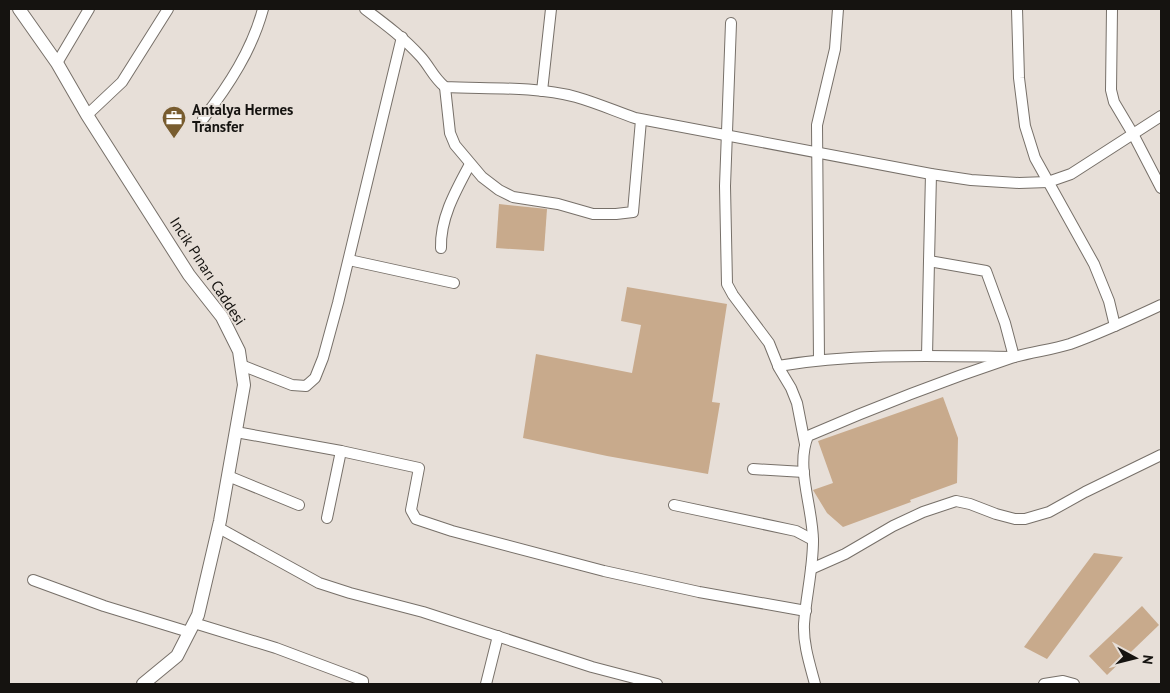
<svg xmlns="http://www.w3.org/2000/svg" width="1170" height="693" font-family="'PT Sans',sans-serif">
	<rect width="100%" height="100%" fill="#e7dfd8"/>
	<g fill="#c8aa8c">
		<path d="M499 204 547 209 544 251 496 248Z"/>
		<path d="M627 287 727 304 712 402 720 403 708 474 607 456 523 438 536 354 632 373 641 325 621 321Z"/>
		<path d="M943 397 958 438 957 483 910 500 911 502 843 527 827 513 813 490 833 483 818 441Z"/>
		<path d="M1094 553 1123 557 1047 659 1024 647Z"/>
		<path d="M1142 606 1159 625 1107 675 1089 656Z"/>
	</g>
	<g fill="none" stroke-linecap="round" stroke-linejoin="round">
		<defs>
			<g id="minor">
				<path d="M365 9C385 24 404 38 421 57 430 67 433 77 445 87 488 89 534 86 576 97 597 103 615 111 635 118L931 174 971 180 1019 183 1048 182 1071 174 1161 116"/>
				<path d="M1017 9 1019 78 1025 126 1035 158 1094 264 1109 301 1115 326"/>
				<path d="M1112 9 1111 90 1114 102 1133 134 1161 188"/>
				<path d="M731 23 725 186 727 284 733 295 769 343 779 368 791 388 797 403 805 444"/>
				<path d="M57 63 89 9"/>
				<path d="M445 87 450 133 455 145 482 177 499 190 513 197 558 204 593 214H616L633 212 641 120"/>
				<path d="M542 91 551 9"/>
				<path d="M87 115 122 82 168 9"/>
				<path d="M203 119C229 85 252 50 263 9"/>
				<path d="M441 248C440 218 456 190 470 164"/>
				<path d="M349 260 454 283"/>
				<path d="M927 356 929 261"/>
				<path d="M819 359 817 125 835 49 838 9"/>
				<path d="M241 365 292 385 306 386 315 378 323 358 338 303 402 37"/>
				<path d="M778 366C856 353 935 356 1014 357L1005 323 986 271 929 261 931 174"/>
				<path d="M236 432 341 451 419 468 411 510 416 519 452 531 604 571 699 592 806 611"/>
				<path d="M753 469 804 472"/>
				<path d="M228 476 299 505"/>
				<path d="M674 505 796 531 813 540"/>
				<path d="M327 518 341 451"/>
				<path d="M219 528 319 583 350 593 423 612 592 667 657 684"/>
				<path d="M811 569 845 554 893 526 923 512 956 501 970 504 996 514 1015 519H1025L1049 512 1085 492 1161 455"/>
				<path d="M33 580 104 606 189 632"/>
				<path d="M194 623 276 648 356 678 363 681V684"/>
				<path d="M486 684 498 636"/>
				<path d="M815 684C810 665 803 644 804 624 806 596 813 569 813 541 813 507 795 467 808 436 875 407 942 381 1011 358 1030 352 1051 350 1070 344 1101 333 1131 319 1161 305"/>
				<path d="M1044 684 1063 681 1074 684"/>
			</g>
			<path id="major" d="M19 9 57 63 87 115 189 275 222 317 239 351 244 385 220 521 198 615 177 656 143 684"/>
		</defs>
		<use href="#minor" stroke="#777069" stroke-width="12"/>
		<use href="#major" stroke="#777069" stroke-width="14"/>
		<use href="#minor" stroke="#fff" stroke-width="10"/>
		<use href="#major" stroke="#fff" stroke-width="12"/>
	</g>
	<defs>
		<symbol id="office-pin" viewBox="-11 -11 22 30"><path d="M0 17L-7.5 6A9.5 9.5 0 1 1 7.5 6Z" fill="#785c2f" stroke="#e7dfd8"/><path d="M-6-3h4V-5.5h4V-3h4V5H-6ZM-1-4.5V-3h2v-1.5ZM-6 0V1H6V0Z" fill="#fff"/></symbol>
	</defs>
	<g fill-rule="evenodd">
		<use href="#office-pin" x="160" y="104" width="28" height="38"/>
	</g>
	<g text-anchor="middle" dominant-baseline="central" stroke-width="4" stroke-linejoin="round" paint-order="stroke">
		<g font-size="15" font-weight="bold" fill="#151310" stroke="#e7dfd8" text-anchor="start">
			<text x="192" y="109">Antalya Hermes<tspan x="192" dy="17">Transfer</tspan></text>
		</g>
		<g font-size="15" fill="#151310" stroke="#e7dfd8">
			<text transform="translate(208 271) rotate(57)">Incik Pınarı Caddesi</text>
		</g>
	</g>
	<rect width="1170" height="693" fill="none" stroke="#151310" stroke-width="20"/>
	<g transform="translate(1135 658) rotate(97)" stroke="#e7dfd8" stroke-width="4" paint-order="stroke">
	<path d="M0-4L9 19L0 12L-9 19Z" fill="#151310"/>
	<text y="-8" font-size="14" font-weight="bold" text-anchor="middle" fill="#151310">N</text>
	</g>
</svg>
